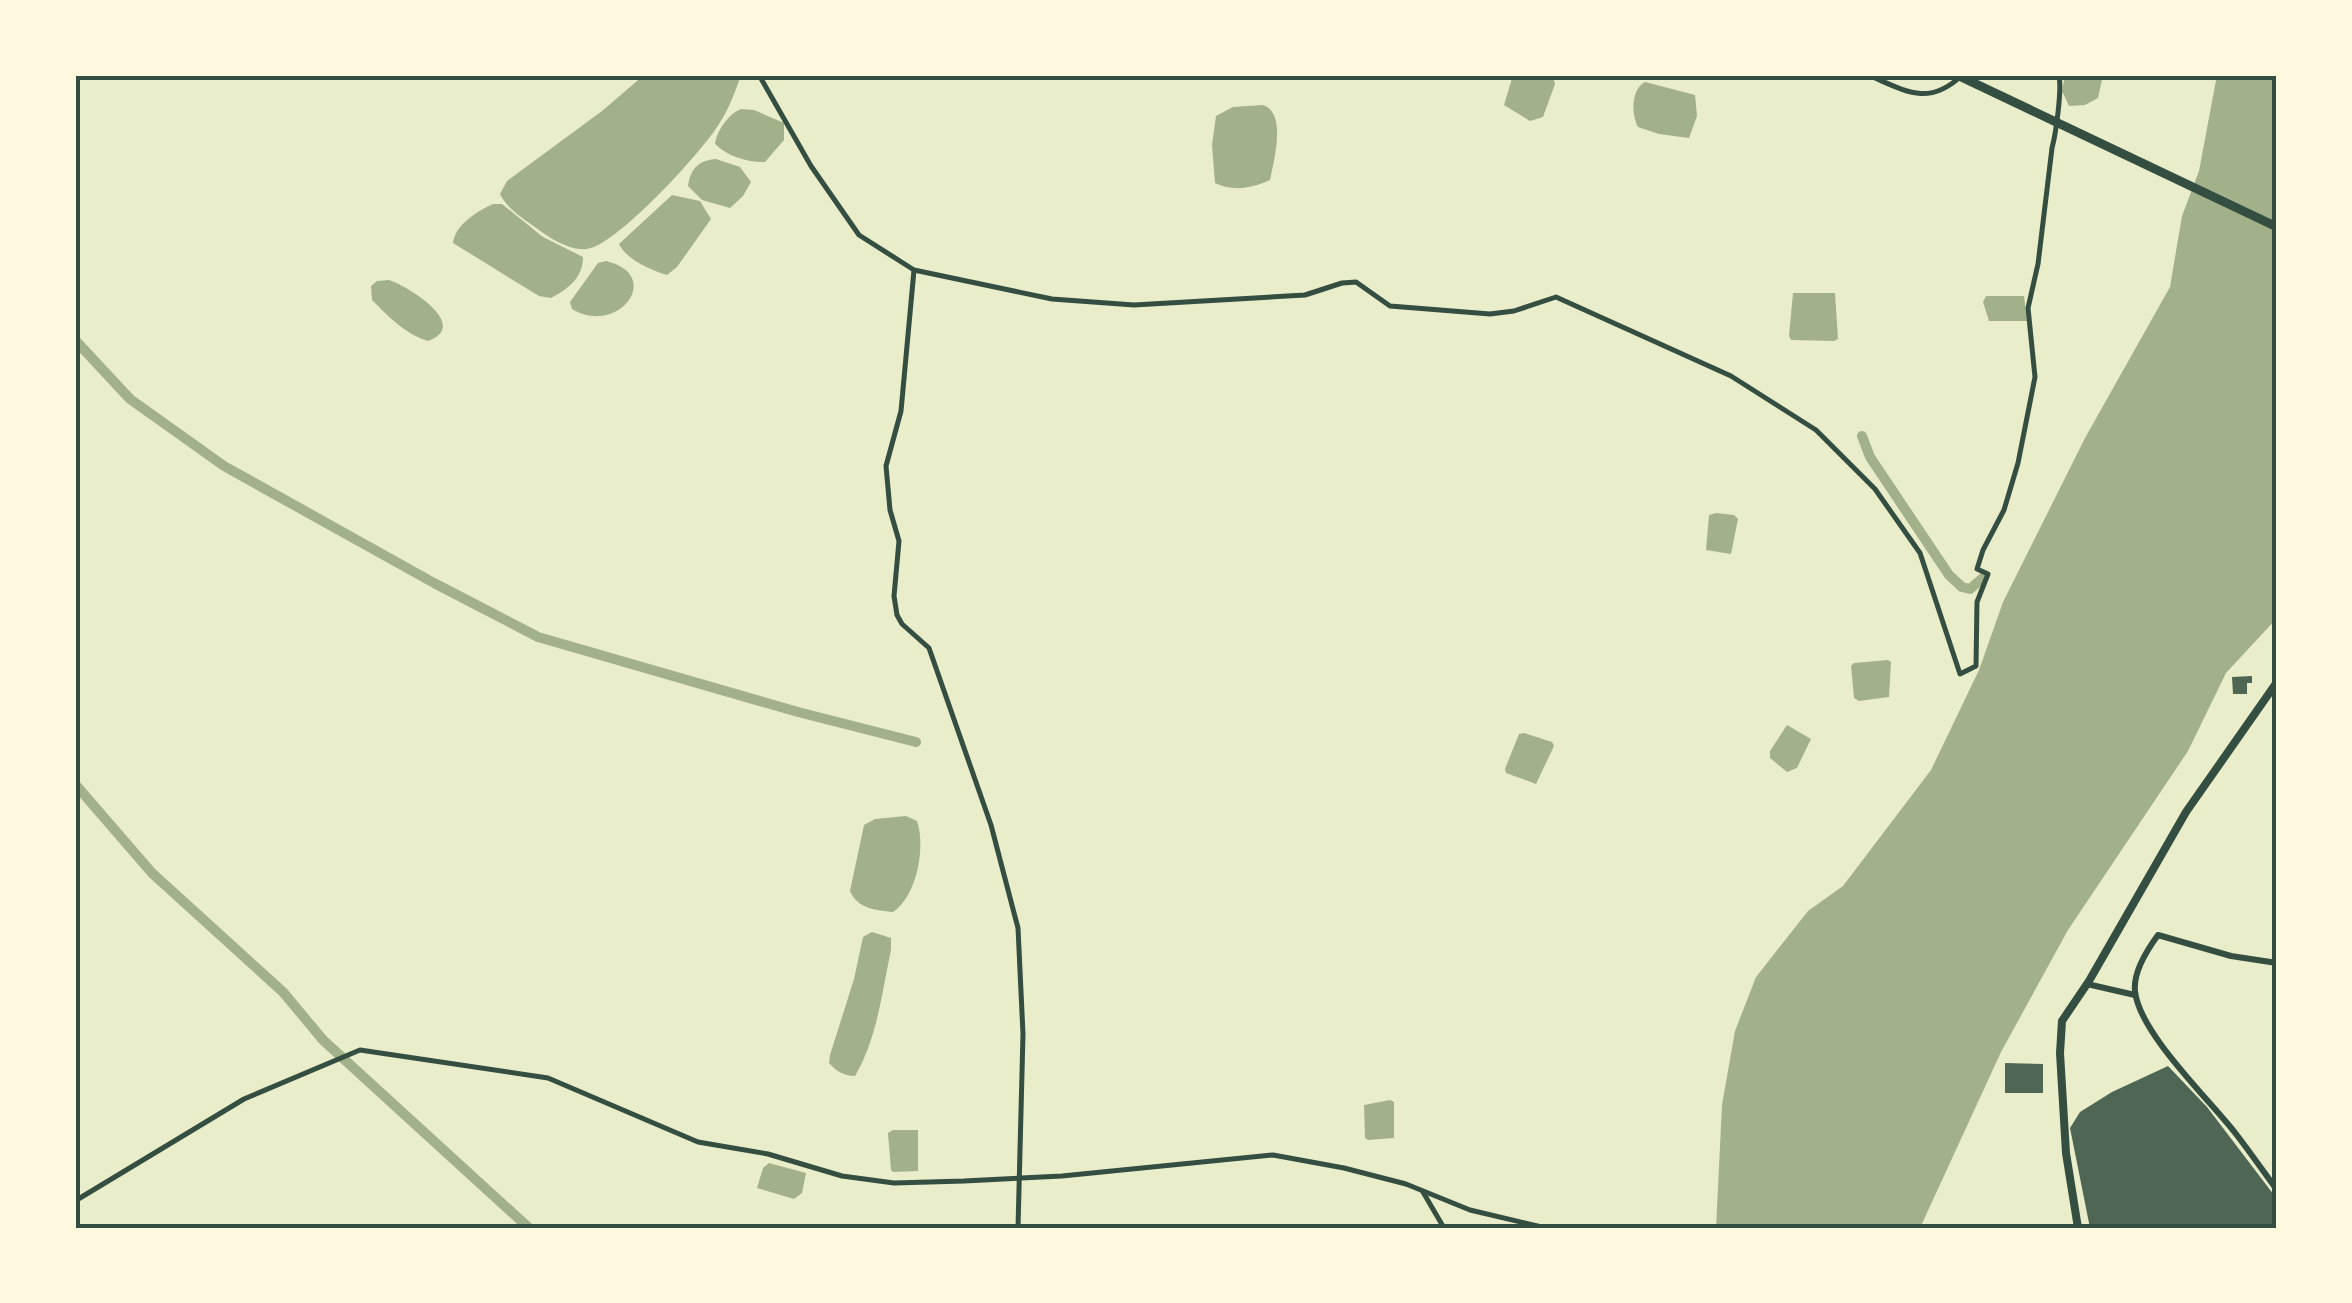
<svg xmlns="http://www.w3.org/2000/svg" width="2352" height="1303" font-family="'Source Sans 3',sans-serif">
	<rect width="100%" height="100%" fill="#e9edc9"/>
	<g fill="#a3b18a">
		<path d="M644 75H741C735 92 729 109 719 124 702 152 617 245 587 249 571 251 551 239 539 230 524 219 508 210 500 194L507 181 602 111Z"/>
		<path d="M1513 75H1553L1555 84 1543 117 1530 121 1504 105Z"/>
		<path d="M2065 75H2103L2098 98 2085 105 2069 106 2062 91Z"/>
		<path d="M2217 75H2277V618L2226 673 2188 751 2068 930 2001 1052 1920 1228H1716L1722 1105 1735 1031 1756 977 1808 911 1843 886 1931 770 1979 670 2003 602 2085 438 2170 287 2182 216 2199 171Z"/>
		<path d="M1645 82 1695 95 1697 116 1689 138 1659 134 1638 127C1631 114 1631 89 1645 82Z"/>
		<path d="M1263 105C1287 113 1274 160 1270 180 1253 188 1233 192 1215 183L1212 145 1216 116 1233 107Z"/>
		<path d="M741 109 754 110 784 123V140L765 162C748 163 727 156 715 144 716 132 729 113 741 109Z"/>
		<path d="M716 159 740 167 751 182 743 196 730 208 702 200 688 186C690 169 699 160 716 159Z"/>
		<path d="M672 195 700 201 711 219 677 267 667 275C650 270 626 259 619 244Z"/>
		<path d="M493 204H502L543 237 583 257C583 278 568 289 551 298L539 296 453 243C455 225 477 211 493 204Z"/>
		<path d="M606 261C665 275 618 337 572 309L570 302 598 263Z"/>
		<path d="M389 280C410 287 471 326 428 341 405 334 388 316 372 300L371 286 377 281Z"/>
		<path d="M1793 293H1835L1838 339 1834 341 1791 340 1789 336Z"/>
		<path d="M1986 296H2024L2027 321H1989L1983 302Z"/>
		<path d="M1716 513 1734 515 1738 519 1731 554 1706 550 1709 515Z"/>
		<path d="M1888 660 1891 662 1889 697 1859 701 1854 698 1851 666 1854 663Z"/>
		<path d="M1787 725 1811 739 1797 768 1787 772 1770 758V751Z"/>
		<path d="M1524 733 1552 742 1554 746 1536 784 1506 773 1505 769 1519 734Z"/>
		<path d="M906 816 917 821C926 847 917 896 893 912 875 910 858 909 850 891L864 825 875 819Z"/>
		<path d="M872 932 891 938V950C882 992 877 1039 855 1076 844 1076 836 1071 829 1063L830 1055 854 979 863 937Z"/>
		<path d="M1390 1100 1394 1102V1138L1368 1140 1365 1138 1364 1105Z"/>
		<path d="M893 1130H918V1171L893 1172 891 1170 888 1133Z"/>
		<path d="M769 1163 806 1173 802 1193 794 1199 757 1188 763 1168Z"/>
	</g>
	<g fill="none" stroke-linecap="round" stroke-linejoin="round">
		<g stroke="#a3b18a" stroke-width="10">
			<path d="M75 340 130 399 224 466 434 583 538 637 798 712 916 742"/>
			<path d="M1862 436 1870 457 1949 575 1962 587 1970 589 1984 577"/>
			<path d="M75 784 152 873 283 992 323 1040 529 1228"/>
		</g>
	</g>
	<g fill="#4f6655">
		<path d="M2252 676V683H2247V694H2233L2232 677Z"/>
		<path d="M2005 1063 2043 1064V1093H2005Z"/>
		<path d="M2168 1066 2207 1107 2277 1199V1228H2090L2070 1128 2080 1112 2112 1092Z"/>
	</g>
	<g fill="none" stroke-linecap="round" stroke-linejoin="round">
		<g stroke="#344e41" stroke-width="5">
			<path d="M759 75 811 166 859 235 914 270 1052 299 1134 305 1305 295 1342 283 1356 282 1390 306 1490 314 1514 311 1556 297 1731 376 1816 430 1875 489 1920 553 1960 674 1976 666 1977 602 1988 574 1977 569 1983 550 2004 510 2018 463 2035 377 2028 308 2038 264 2052 148C2056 133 2062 90 2059 75"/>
			<path d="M1868 75C1904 90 1927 107 1960 77"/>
			<path d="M914 270 901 411 886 466 890 510 899 541 894 596 897 615 902 624 929 648 991 825 1018 928 1023 1034 1018 1228"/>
			<path d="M1423 1192 1444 1228"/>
			<path d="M75 1201 244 1099 360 1050 548 1078 698 1142 768 1154 842 1176 894 1183 964 1181 1062 1176 1273 1155 1344 1168 1406 1184 1470 1210 1546 1228"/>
		</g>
		<g stroke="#344e41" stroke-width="6">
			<path d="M2277 963 2231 956 2158 935C2147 950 2133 972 2135 991 2139 1033 2210 1100 2236 1134 2250 1152 2263 1171 2277 1190"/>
			<path d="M2087 984 2135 995"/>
		</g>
		<path stroke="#344e41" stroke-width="8" d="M2078 1228 2066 1153 2060 1053 2062 1021 2089 981 2186 812 2277 682"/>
		<path stroke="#344e41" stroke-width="9" d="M1957 75 2277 227"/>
	</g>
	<rect width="2352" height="1303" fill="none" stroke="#fefae0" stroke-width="155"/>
	<rect x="78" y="78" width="2196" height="1148" fill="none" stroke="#344e41" stroke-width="4"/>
</svg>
